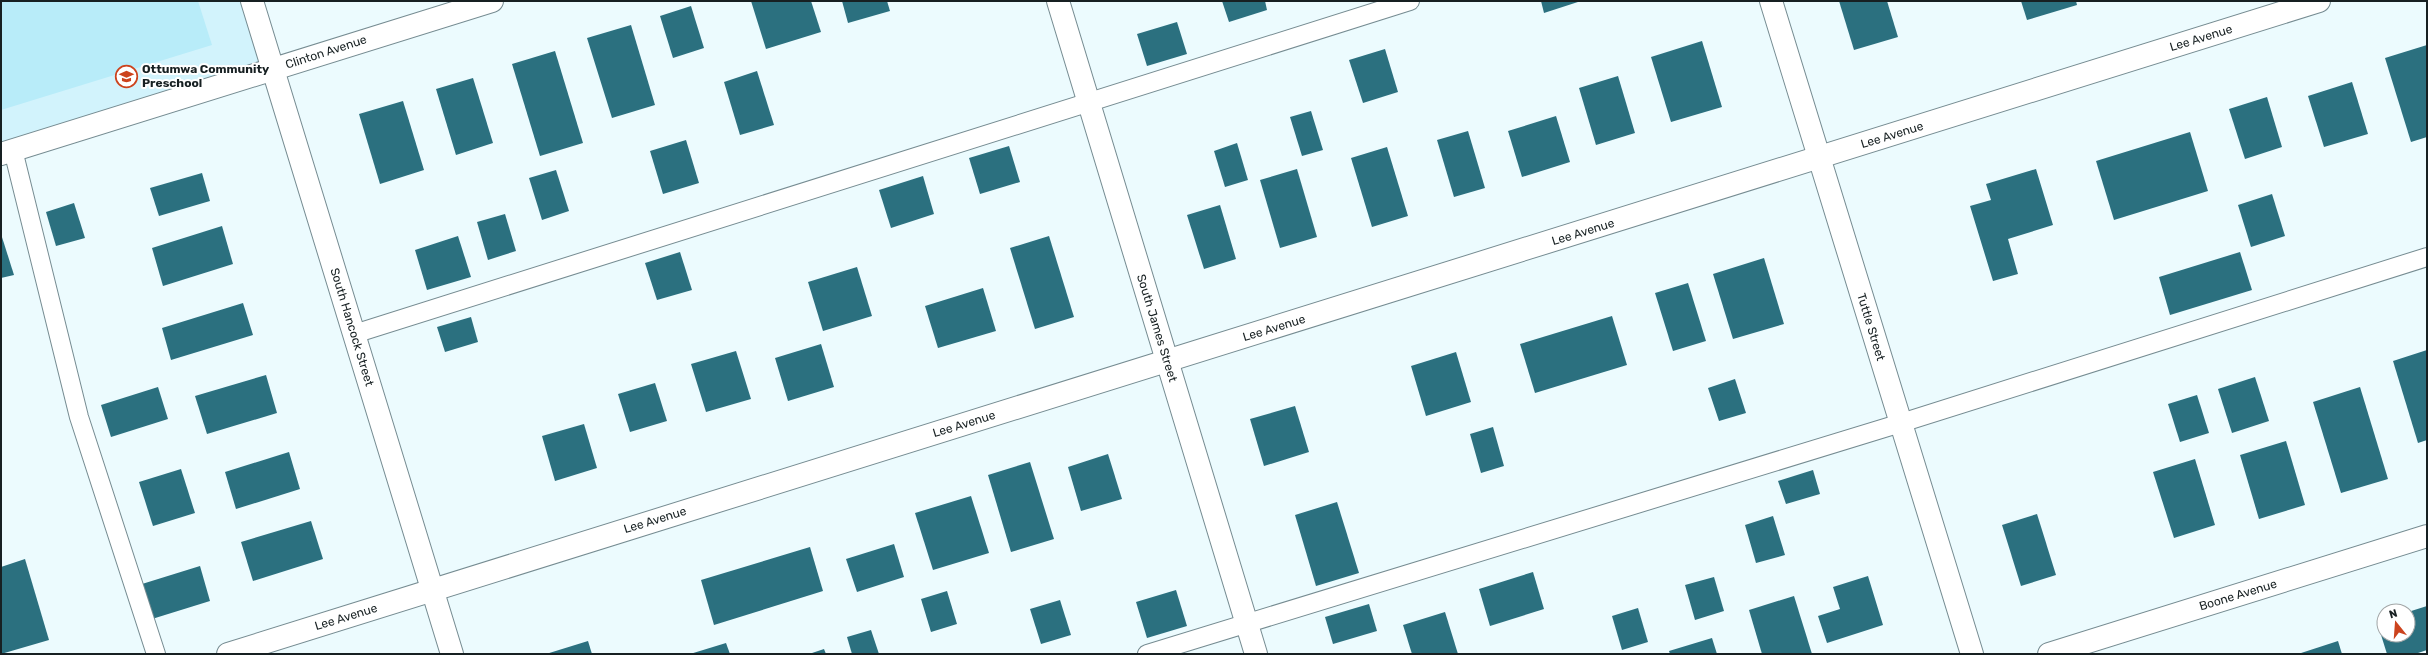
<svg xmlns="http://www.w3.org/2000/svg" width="2428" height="655" font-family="Rubik,sans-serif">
	<rect width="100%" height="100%" fill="#ecfbfe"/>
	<path fill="#d2f3fc" d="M1 1H252L273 69 1 154Z"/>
	<path fill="#b8ecf9" d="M1 1H198L212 45 1 110Z"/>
	<g fill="#2b707f">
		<path d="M751 1H811L821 32 766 49Z"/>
		<path d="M842 1H887L890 11 848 23Z"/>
		<path d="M1222 1H1265L1267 10 1229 22Z"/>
		<path d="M1541 1H1581L1544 13Z"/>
		<path d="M1839 1H1887L1898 37 1854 50Z"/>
		<path d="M2021 1H2076L2077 5 2027 20Z"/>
		<path d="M691 6 704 48 673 58 660 16Z"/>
		<path d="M1177 22 1187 54 1147 66 1137 34Z"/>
		<path d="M631 25 655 105 612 118 587 38Z"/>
		<path d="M1702 41 1722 107 1671 122 1651 57Z"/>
		<path d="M2427 45V137L2411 142 2385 58Z"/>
		<path d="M1385 49 1398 92 1363 103 1349 60Z"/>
		<path d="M555 51 583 143 540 156 512 64Z"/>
		<path d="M757 71 774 125 740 135 724 82Z"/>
		<path d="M1618 76 1635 133 1596 145 1579 88Z"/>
		<path d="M473 78 493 143 456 155 436 89Z"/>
		<path d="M2352 82 2368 134 2324 147 2308 96Z"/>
		<path d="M2267 97 2282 147 2245 159 2229 109Z"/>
		<path d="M403 101 424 170 380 184 359 114Z"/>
		<path d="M1311 111 1323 150 1302 156 1290 117Z"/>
		<path d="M1556 116 1570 162 1522 177 1508 131Z"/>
		<path d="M1468 131 1485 188 1454 197 1437 140Z"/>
		<path d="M2190 132 2208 191 2114 220 2096 161Z"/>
		<path d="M686 140 699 183 663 194 650 151Z"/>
		<path d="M1237 143 1248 180 1225 187 1214 151Z"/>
		<path d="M1009 146 1020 182 980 194 969 158Z"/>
		<path d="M1387 147 1408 216 1372 227 1351 158Z"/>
		<path d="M1297 169 1317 237 1280 248 1260 180Z"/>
		<path d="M2036 169 2053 225 2008 239 2018 274 1993 281 1970 206 1991 200 1986 184Z"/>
		<path d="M556 170 569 211 542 220 529 178Z"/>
		<path d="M202 173 210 201 159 216 150 188Z"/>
		<path d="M923 176 934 214 891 228 879 190Z"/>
		<path d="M2272 194 2285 236 2251 247 2238 205Z"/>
		<path d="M74 203 85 238 56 246 46 212Z"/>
		<path d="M1220 205 1236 259 1204 269 1187 215Z"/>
		<path d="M505 214 516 251 488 260 477 222Z"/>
		<path d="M222 226 233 264 163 286 152 248Z"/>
		<path d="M1 234 14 275 1 278Z"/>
		<path d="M458 236 471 277 427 290 415 250Z"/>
		<path d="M1049 236 1074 317 1035 329 1010 248Z"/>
		<path d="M680 252 692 290 657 300 645 263Z"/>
		<path d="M2240 252 2252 290 2170 315 2159 277Z"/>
		<path d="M1764 258 1784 324 1733 339 1713 274Z"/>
		<path d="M857 267 872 316 823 331 808 282Z"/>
		<path d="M1688 283 1706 341 1673 351 1655 293Z"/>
		<path d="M983 288 996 331 938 348 925 306Z"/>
		<path d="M243 303 253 335 171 360 162 328Z"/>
		<path d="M1612 316 1627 365 1535 393 1520 344Z"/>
		<path d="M471 317 478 342 445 352 437 327Z"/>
		<path d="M821 344 834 387 788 401 775 358Z"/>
		<path d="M2427 350V440L2418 443 2393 361Z"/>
		<path d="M736 351 751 399 706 412 691 364Z"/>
		<path d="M1456 352 1471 402 1426 416 1411 366Z"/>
		<path d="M266 375 277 413 207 434 195 396Z"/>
		<path d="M2255 377 2269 421 2232 433 2218 389Z"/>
		<path d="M1735 379 1746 413 1719 421 1708 388Z"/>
		<path d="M655 383 667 421 630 432 618 394Z"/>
		<path d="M158 387 168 419 111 437 101 405Z"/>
		<path d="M2360 387 2388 479 2341 493 2313 402Z"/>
		<path d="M2197 395 2209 433 2180 442 2168 404Z"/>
		<path d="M1295 406 1309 452 1264 466 1250 419Z"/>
		<path d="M584 424 597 468 555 481 542 436Z"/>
		<path d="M1493 427 1504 466 1481 473 1470 434Z"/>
		<path d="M2286 441 2305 505 2259 519 2240 455Z"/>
		<path d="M289 452 300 489 236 509 225 472Z"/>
		<path d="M1108 454 1122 499 1081 511 1068 467Z"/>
		<path d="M2195 459 2215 525 2174 538 2153 472Z"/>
		<path d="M1030 462 1054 539 1011 552 988 475Z"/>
		<path d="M181 469 195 513 153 526 139 482Z"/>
		<path d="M1813 470 1820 494 1786 504 1778 481Z"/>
		<path d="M971 496 989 553 933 570 915 513Z"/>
		<path d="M1337 502 1359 573 1316 586 1295 515Z"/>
		<path d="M2037 514 2056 575 2021 586 2002 525Z"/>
		<path d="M1773 516 1785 555 1756 563 1745 525Z"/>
		<path d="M311 521 323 559 253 581 241 542Z"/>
		<path d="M894 544 904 577 857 592 846 559Z"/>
		<path d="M810 547 823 591 714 625 701 580Z"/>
		<path d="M25 559 49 640 1 654V567Z"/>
		<path d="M200 566 210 601 152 619 142 584Z"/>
		<path d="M1533 572 1544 609 1490 626 1479 589Z"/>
		<path d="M1868 576 1883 625 1827 643 1818 616 1840 609 1833 587Z"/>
		<path d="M1714 577 1724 611 1695 620 1685 585Z"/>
		<path d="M1176 590 1187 626 1147 638 1136 602Z"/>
		<path d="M947 591 957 624 931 632 921 599Z"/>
		<path d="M1794 596 1812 654H1762L1749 610Z"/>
		<path d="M1060 600 1071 635 1041 644 1030 609Z"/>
		<path d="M1369 604 1377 631 1333 644 1325 617Z"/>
		<path d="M2427 606V650L2415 654H2387L2377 622 2384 620V635H2408V612Z"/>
		<path d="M1638 608 1648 642 1622 650 1612 616Z"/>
		<path d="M1445 612 1458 654H1412L1403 625Z"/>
		<path d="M871 630 879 654H852L847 637Z"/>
		<path d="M1712 638 1717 654H1670L1669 651Z"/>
		<path d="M588 641 592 654H546Z"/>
		<path d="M2338 641 2342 654H2298Z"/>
		<path d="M726 643 730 654H690Z"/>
		<path d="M824 649 826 654H809Z"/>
	</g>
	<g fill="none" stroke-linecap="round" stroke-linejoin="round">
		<defs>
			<g id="lane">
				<path d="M13 150 79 417 156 654"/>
				<path d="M354 334 1410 1"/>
				<path d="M1147 654 1901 423 2427 257"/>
			</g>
			<g id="street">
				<path d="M252 1 452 654"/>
				<path d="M1058 1 1256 654"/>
				<path d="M1771 1 1972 654"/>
				<path d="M1 154 492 1"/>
				<path d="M228 654 2319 1"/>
				<path d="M2049 654 2427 536"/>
			</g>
		</defs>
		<use href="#lane" stroke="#768c92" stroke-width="20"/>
		<use href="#street" stroke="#768c92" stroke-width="24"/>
		<use href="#lane" stroke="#fff" stroke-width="18"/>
		<use href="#street" stroke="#fff" stroke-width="22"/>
	</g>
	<defs>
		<symbol id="school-ring" viewBox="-11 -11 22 22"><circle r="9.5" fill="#fff" stroke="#cc431d" stroke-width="1.5"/><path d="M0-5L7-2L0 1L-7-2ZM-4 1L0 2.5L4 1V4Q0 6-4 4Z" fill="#cc431d"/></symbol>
	</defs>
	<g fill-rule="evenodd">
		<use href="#school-ring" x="114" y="64" width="25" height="25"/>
	</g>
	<g text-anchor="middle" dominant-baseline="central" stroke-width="4" stroke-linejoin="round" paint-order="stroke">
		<g font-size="12" fill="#172022" stroke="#fff">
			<text transform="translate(2201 38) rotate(-17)">Lee Avenue</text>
			<text transform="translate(326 52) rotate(-18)">Clinton Avenue</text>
			<text transform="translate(1892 135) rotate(-17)">Lee Avenue</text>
			<text transform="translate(1583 232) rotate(-17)">Lee Avenue</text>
			<text transform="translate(352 327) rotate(73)">South Hancock Street</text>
			<text transform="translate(1871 327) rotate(73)">Tuttle Street</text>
			<text transform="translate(1157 328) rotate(73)">South James Street</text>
			<text transform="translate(1274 328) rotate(-17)">Lee Avenue</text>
			<text transform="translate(964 424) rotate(-17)">Lee Avenue</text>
			<text transform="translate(655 520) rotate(-17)">Lee Avenue</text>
			<text transform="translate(2238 595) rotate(-17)">Boone Avenue</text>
			<text transform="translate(346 617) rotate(-17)">Lee Avenue</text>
		</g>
		<g font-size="12" font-weight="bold" fill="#172022" stroke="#fff" text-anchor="start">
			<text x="142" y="69">Ottumwa Community<tspan x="142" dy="14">Preschool</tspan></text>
		</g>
	</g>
	<rect width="2428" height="655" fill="none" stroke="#172022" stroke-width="4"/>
	<g transform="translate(2396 623) rotate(343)"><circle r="19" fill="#ffffff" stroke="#a2a6a7"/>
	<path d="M0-3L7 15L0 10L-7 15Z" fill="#cc431d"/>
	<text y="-6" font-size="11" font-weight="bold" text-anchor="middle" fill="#172022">N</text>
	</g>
</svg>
